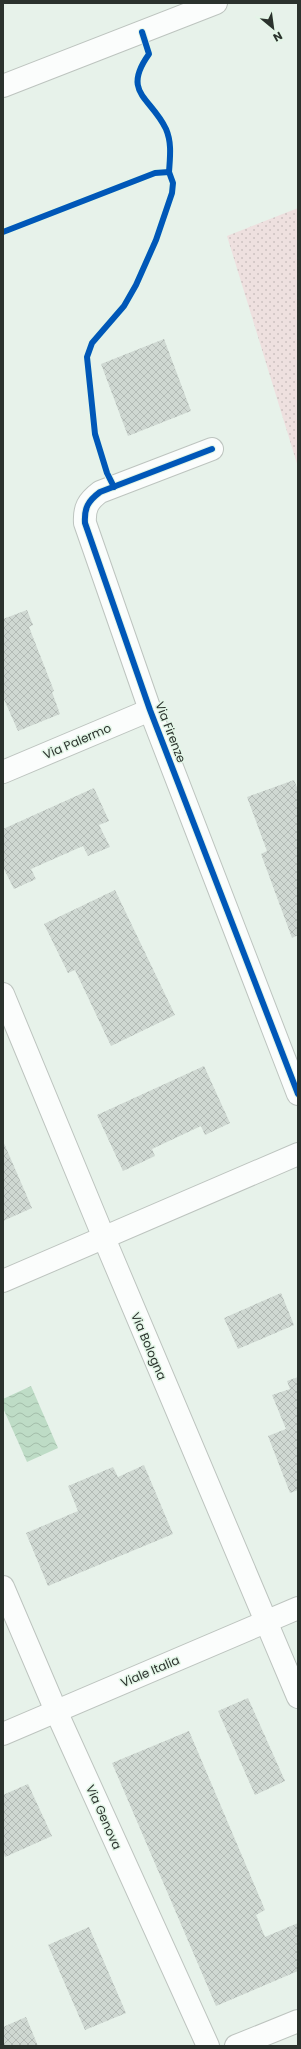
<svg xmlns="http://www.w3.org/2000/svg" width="301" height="2049" font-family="Poppins,sans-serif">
	<defs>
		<pattern id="park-dots" width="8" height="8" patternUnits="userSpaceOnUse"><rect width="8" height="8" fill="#eee0df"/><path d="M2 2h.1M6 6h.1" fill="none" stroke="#ccc1c0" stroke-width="1.8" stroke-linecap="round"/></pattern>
		<pattern id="water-waves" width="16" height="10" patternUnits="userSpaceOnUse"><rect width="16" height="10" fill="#bedcc6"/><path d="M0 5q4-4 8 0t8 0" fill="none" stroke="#a3bdaa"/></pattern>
		<pattern id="building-cross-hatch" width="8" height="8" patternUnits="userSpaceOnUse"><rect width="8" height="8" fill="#cfd8d2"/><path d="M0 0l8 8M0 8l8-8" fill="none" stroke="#b2bab5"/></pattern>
	</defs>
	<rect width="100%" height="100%" fill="#e7f2ea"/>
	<path fill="url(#park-dots)" d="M298 208V467L227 236Z"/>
	<path fill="url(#water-waves)" d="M31 1386 58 1448 27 1462 3 1408V1399Z"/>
	<g fill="url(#building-cross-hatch)">
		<path d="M164 339 191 411 128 436 101 364Z"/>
		<path d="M27 610 33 625 29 627 54 691 52 692 60 714 18 731 3 697V619Z"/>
		<path d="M294 780 298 790V935L292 938 261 854 267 851 247 797Z"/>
		<path d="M94 788 109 821 99 825 110 847 88 856 83 846 31 869 36 879 14 889 3 867V829Z"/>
		<path d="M115 890 175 1015 111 1046 75 970 68 973 44 924Z"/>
		<path d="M204 1066 230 1123 205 1135 201 1126 152 1149 155 1156 123 1171 97 1115Z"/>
		<path d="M3 1141 32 1208 3 1221Z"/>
		<path d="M281 1293 294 1325 238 1349 224 1318Z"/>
		<path d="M298 1377V1490L290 1493 268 1436 286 1429 272 1395 290 1389 287 1381Z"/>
		<path d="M144 1465 173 1534 48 1586 26 1533 78 1511 68 1486 113 1467 118 1477Z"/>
		<path d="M248 1698 285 1781 255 1795 218 1711Z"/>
		<path d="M189 1731 265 1910 256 1915 265 1937 298 1923V1971L216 2006 112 1763Z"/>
		<path d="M28 1784 52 1836 5 1857 3 1851V1795Z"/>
		<path d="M89 1927 126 2013 85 2030 48 1945Z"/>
		<path d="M26 2017 38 2046H3V2027Z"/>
	</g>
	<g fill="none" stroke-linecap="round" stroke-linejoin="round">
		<defs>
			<g id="minor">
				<path d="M212 449 100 492C88 501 84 508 85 523L150 710 298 1094"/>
				<path d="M3 772 150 710"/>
				<path d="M3 994 104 1238 298 1697"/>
				<path d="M3 1281 298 1154"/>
				<path d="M3 1587 56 1711 208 2046"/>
				<path d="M3 1734 298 1608"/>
				<path d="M236 2046 298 2021"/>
			</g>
			<path id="tertiary" d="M3 86 216 3"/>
		</defs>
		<use href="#minor" stroke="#bdc4bf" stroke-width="24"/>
		<use href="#tertiary" stroke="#bdc4bf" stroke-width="24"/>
		<use href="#minor" stroke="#fbfdfc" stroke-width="22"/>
		<use href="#tertiary" stroke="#fbfdfc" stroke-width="22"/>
		<defs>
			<g id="cycleway">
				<path d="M142 32 149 54C121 93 151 97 166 129 172 143 170 157 169 172"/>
				<path d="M3 232 155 173 169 172 173 183 172 193 156 240 136 285 124 306 92 343 87 357 95 434 107 473 114 487"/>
				<path d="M212 449 100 492C88 501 84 508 85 523L150 710 298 1094"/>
			</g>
		</defs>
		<use href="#cycleway" stroke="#e3f6e7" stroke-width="8"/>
		<use href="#cycleway" stroke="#0057b8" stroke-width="6"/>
	</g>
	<g text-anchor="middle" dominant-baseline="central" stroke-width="3" stroke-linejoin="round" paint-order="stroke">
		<g font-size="12" fill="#2b322d" stroke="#e3f6e7">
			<text transform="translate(171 732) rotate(69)">Via Firenze</text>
			<text transform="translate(77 741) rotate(-23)">Via Palermo</text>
			<text transform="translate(149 1346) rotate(67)">Via Bologna</text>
			<text transform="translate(150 1671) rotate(-23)">Viale Italia</text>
			<text transform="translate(104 1817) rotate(66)">Via Genova</text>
		</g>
	</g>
	<rect width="301" height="2049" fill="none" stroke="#2b322d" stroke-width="8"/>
	<g transform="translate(273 28) rotate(151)" stroke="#e3f6e7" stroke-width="3" paint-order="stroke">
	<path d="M0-3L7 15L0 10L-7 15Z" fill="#2b322d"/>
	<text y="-6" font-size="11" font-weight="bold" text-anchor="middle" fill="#2b322d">N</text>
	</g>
</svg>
